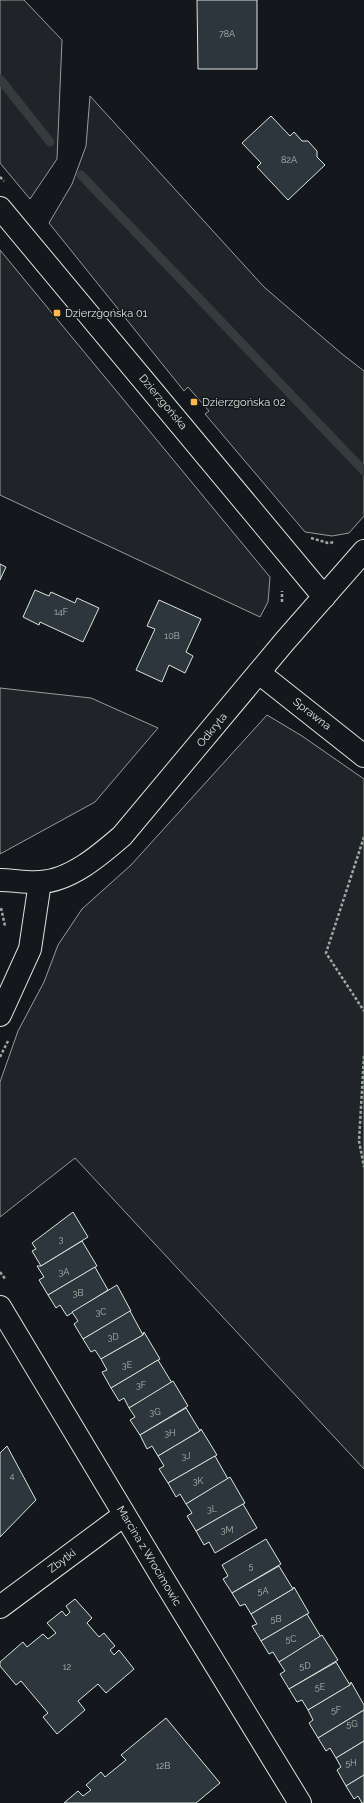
<svg xmlns="http://www.w3.org/2000/svg" width="364" height="1803" font-family="Raleway,sans-serif">
	<rect width="100%" height="100%" fill="#14181c"/>
	<g fill="#202428" stroke="#939e99">
		<path d="M0 0H24L62 40 57 159 30 199 0 163Z"/>
		<path d="M90 96 264 287 342 354 364 371V516L349 533 332 536 305 532 205 414 209 411 188 387 184 391 49 223 72 184 86 146Z"/>
		<path d="M0 250 270 577 268 602 260 617 0 495Z"/>
		<path d="M0 688 91 698 158 728 95 802 0 854Z"/>
		<path d="M267 715 302 736 364 779V1469L75 1158 0 1217V1082L18 1031 44 982 58 945 82 909 131 865Z"/>
	</g>
	<g fill="none" stroke-linecap="round" stroke-linejoin="round">
		<g stroke="#363b3e" stroke-width="9">
			<path d="M0 79 50 142"/>
			<path d="M81 175 364 471"/>
		</g>
	</g>
	<g fill="#2c363c" stroke="#d8e6dc">
		<path d="M197 0H257V69H198Z"/>
		<path d="M271 116 290 136 294 132 302 141H308L317 151V157L325 165 288 200 257 167 261 163 242 143Z"/>
		<path d="M0 564 6 567 0 580Z"/>
		<path d="M35 590 49 596 51 592 75 603 77 598 99 608 83 642 40 622 39 625 23 617Z"/>
		<path d="M159 600 201 619 186 652 193 656 185 673 169 665 162 682 136 670 155 629 147 626Z"/>
		<path d="M73 1212 88 1237 41 1266 32 1251 36 1249 32 1243Z"/>
		<path d="M82 1241 97 1266 48 1295 39 1280 44 1277 37 1266H41Z"/>
		<path d="M95 1267 108 1290 67 1316 60 1305 56 1308 48 1295Z"/>
		<path d="M117 1285 131 1311 83 1339 74 1324 78 1321 72 1312Z"/>
		<path d="M130 1311 143 1335 101 1359 95 1350 91 1352 83 1339Z"/>
		<path d="M144 1332 160 1359 111 1388 102 1372 107 1370 101 1359 143 1335Z"/>
		<path d="M158 1360 172 1383 129 1408 124 1398 119 1401 111 1388Z"/>
		<path d="M173 1381 188 1406 140 1435 130 1420 135 1417 129 1408Z"/>
		<path d="M186 1408 200 1431 158 1456 152 1446 147 1449 140 1435Z"/>
		<path d="M201 1429 217 1455 168 1483 159 1469 164 1466 158 1456 200 1431Z"/>
		<path d="M7 1446 36 1500 0 1537V1453Z"/>
		<path d="M215 1456 228 1479 186 1504 180 1494 176 1497 168 1483Z"/>
		<path d="M230 1477 245 1503 196 1531 187 1516 192 1513 186 1504Z"/>
		<path d="M243 1504 257 1528 215 1553 209 1542 204 1545 196 1531Z"/>
		<path d="M266 1539 281 1564 232 1593 223 1579 228 1576 222 1565Z"/>
		<path d="M279 1566 293 1589 251 1614 245 1604 240 1606 232 1593Z"/>
		<path d="M294 1587 309 1613 261 1641 252 1626 257 1624 251 1614 293 1589Z"/>
		<path d="M75 1599 92 1618 87 1623 99 1637 104 1633 115 1646 110 1650 114 1655 119 1650 134 1669 106 1693 98 1684 78 1701 85 1710 57 1734 43 1717 48 1713 21 1681 16 1685 0 1666V1662L23 1642 27 1647 43 1634 48 1639 56 1633 47 1623 62 1611 66 1616 70 1612 66 1606Z"/>
		<path d="M307 1614 321 1637 279 1662 273 1652 269 1654 261 1641Z"/>
		<path d="M322 1635 338 1660 289 1689 280 1674 285 1671 279 1662Z"/>
		<path d="M336 1662 350 1685 308 1710 302 1700 297 1702 289 1689Z"/>
		<path d="M351 1682 364 1705V1710L318 1738 309 1723 313 1720 308 1710 350 1685Z"/>
		<path d="M364 1710V1741L336 1758 330 1748 326 1751 318 1738Z"/>
		<path d="M166 1718 220 1783 196 1803H64L78 1791 83 1796 91 1790 86 1785 101 1772 105 1777 126 1760 121 1755Z"/>
		<path d="M364 1741V1775L346 1786 337 1770 341 1767 336 1758Z"/>
		<path d="M364 1775V1803H362L358 1796 354 1799 346 1786Z"/>
	</g>
	<g fill="none" stroke-linecap="round" stroke-linejoin="round">
		<defs>
			<g id="minor">
				<path d="M0 208 324 597"/>
				<path d="M259 673 364 756"/>
				<path d="M0 880C13 880 27 883 40 882 70 881 100 855 122 836L285 641 364 551"/>
				<path d="M0 1015 30 949 40 882"/>
				<path d="M0 1307 165 1582 300 1803"/>
				<path d="M0 1607 124 1515"/>
			</g>
		</defs>
		<use href="#minor" stroke="#d8e6dc" stroke-width="24"/>
		<g stroke="#9da8a2" stroke-width="2.5" stroke-dasharray="3 2" stroke-linecap="butt">
			<path d="M0 177 4 181"/>
			<path d="M311 538 328 543 335 542"/>
			<path d="M282 602V591"/>
			<path d="M364 837 326 953 364 1011"/>
			<path d="M1 908 5 926"/>
			<path d="M364 1056 359 1141 364 1167"/>
			<path d="M0 1057 8 1041"/>
			<path d="M0 1272 6 1280"/>
		</g>
		<use href="#minor" stroke="#14181c" stroke-width="22"/>
	</g>
	<g fill="#ffb74d" stroke="#14181c" stroke-width="1.5">
		<rect x="53" y="309" width="8" height="8" rx="2"/>
		<rect x="190" y="398" width="8" height="8" rx="2"/>
	</g>
	<g text-anchor="middle" dominant-baseline="central" stroke-width="3" stroke-linejoin="round" paint-order="stroke">
		<g font-size="9" fill="#adbab4">
			<text x="227" y="34">78A</text>
			<text x="289" y="160">82A</text>
			<text x="61" y="612">14F</text>
			<text x="172" y="636">10B</text>
			<text x="61" y="1239">3</text>
			<text x="64" y="1272">3A</text>
			<text x="78" y="1293">3B</text>
			<text x="101" y="1312">3C</text>
			<text x="113" y="1337">3D</text>
			<text x="127" y="1365">3E</text>
			<text x="141" y="1385">3F</text>
			<text x="155" y="1412">3G</text>
			<text x="170" y="1433">3H</text>
			<text x="186" y="1456">3J</text>
			<text x="12" y="1476">4</text>
			<text x="198" y="1481">3K</text>
			<text x="212" y="1509">3L</text>
			<text x="227" y="1530">3M</text>
			<text x="251" y="1566">5</text>
			<text x="263" y="1591">5A</text>
			<text x="276" y="1619">5B</text>
			<text x="291" y="1639">5C</text>
			<text x="305" y="1666">5D</text>
			<text x="67" y="1667">12</text>
			<text x="320" y="1687">5E</text>
			<text x="336" y="1710">5F</text>
			<text x="352" y="1724">5G</text>
			<text x="351" y="1763">5H</text>
			<text x="163" y="1766">12B</text>
		</g>
		<g font-size="11" fill="#d8e6dc" stroke="#14181c" text-anchor="start">
			<text x="65" y="313">Dzierzgońska 01</text>
			<text x="202" y="402">Dzierzgońska 02</text>
		</g>
		<g font-size="11" fill="#d8e6dc" stroke="#14181c">
			<text transform="translate(163 402) rotate(50)">Dzierzgońska</text>
			<text transform="translate(312 714) rotate(38)">Sprawna</text>
			<text transform="translate(212 730) rotate(-50)">Odkryta</text>
			<text transform="translate(149 1556) rotate(59)">Marcina z Wrocimowic</text>
			<text transform="translate(62 1561) rotate(-37)">Zbytki</text>
		</g>
	</g>
</svg>
